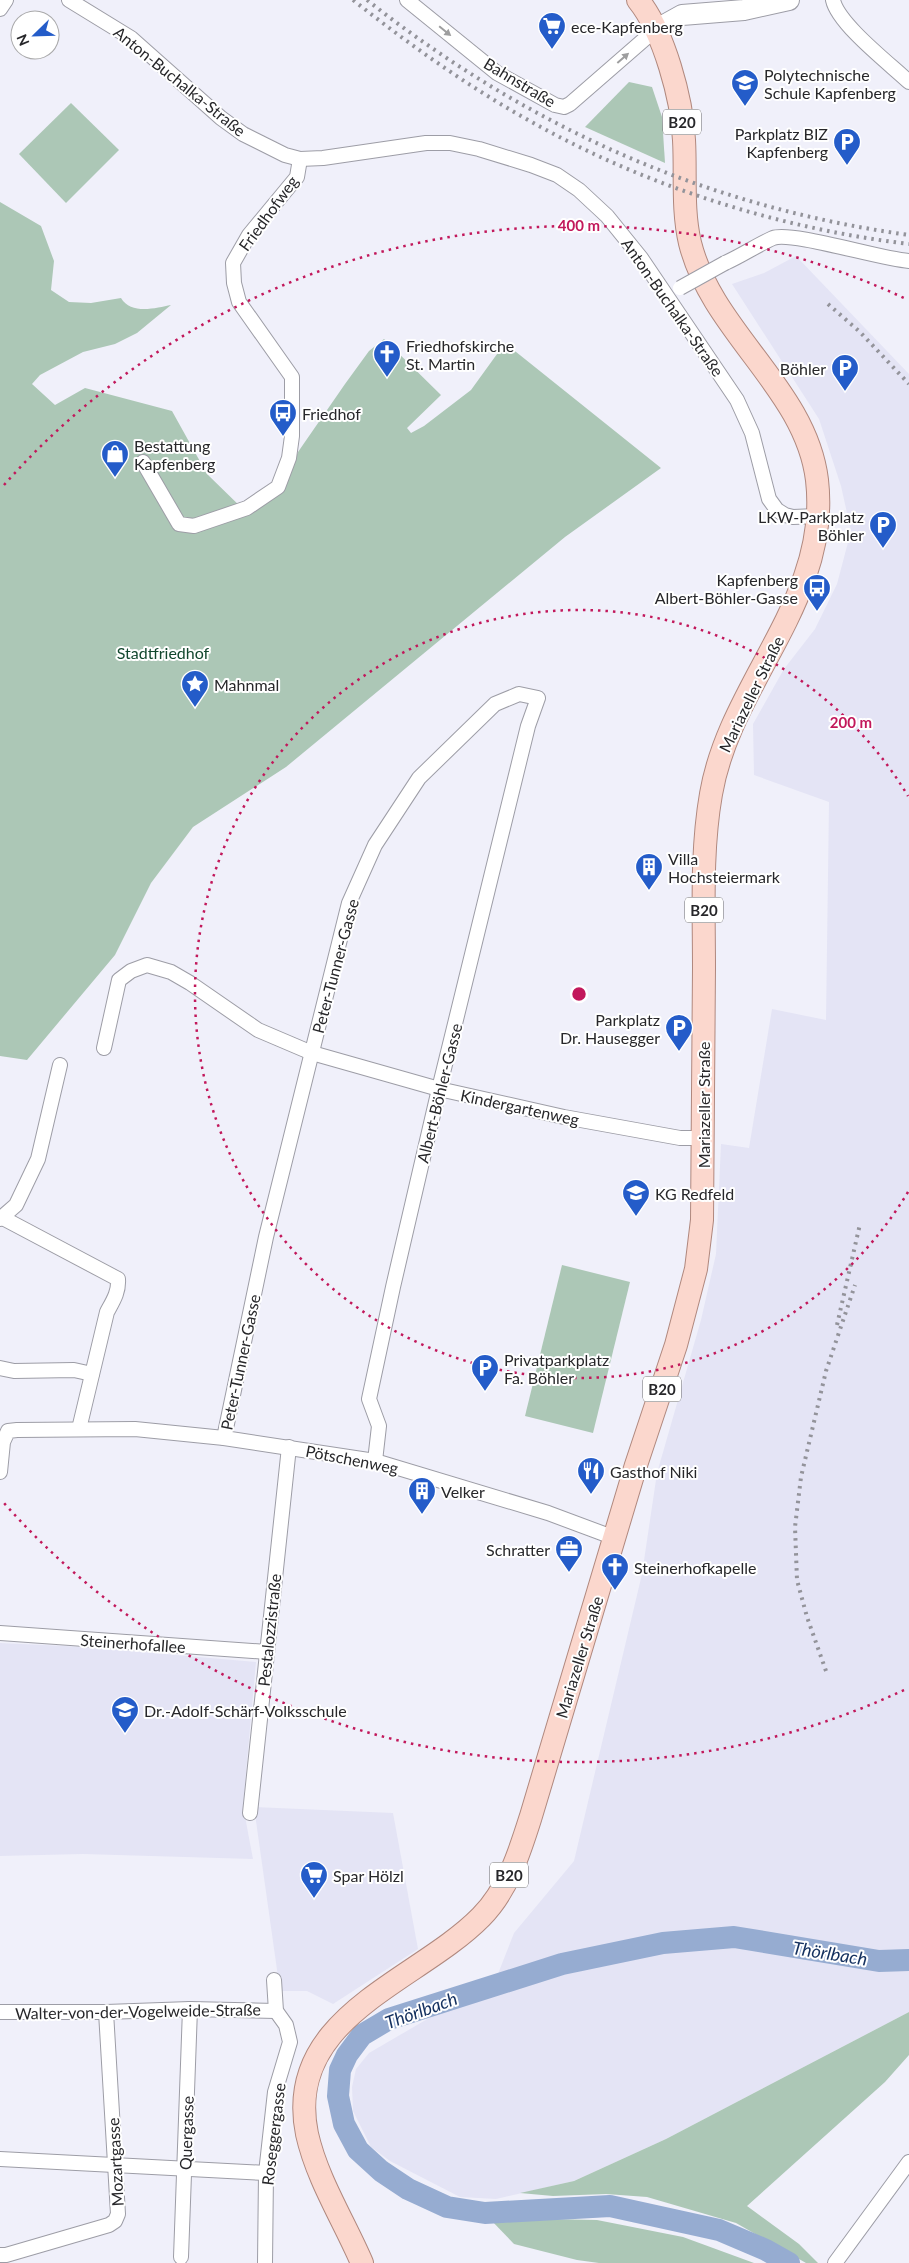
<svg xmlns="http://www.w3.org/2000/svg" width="909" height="2263" font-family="Lato,sans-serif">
	<rect width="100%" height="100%" fill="#f0f0fa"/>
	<g fill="#e4e4f5">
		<path d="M796 256 909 374V2012L666 2139 574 2181 496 2199 460 2197 390 2161 371 2147 353 2111 352 2087 356 2069 369 2053 496 1979 514 1933 574 1861 642 1574 657 1473 701 1320 716 1254 721 1144 749 1148 772 1009 826 1020 829 802 754 775 753 724 784 669 815 629 837 584 851 531 841 486 819 419 732 284 764 273Z"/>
		<path d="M0 1643 85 1647 256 1662 243 1806 253 1859 83 1854 0 1856Z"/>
		<path d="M254 1807 393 1813 418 1949 333 2004 307 1991H280Z"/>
	</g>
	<g fill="#acc7b6">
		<path d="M629 82 652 87 662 117 665 163 585 127Z"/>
		<path d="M71 103 119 150 66 203 19 154Z"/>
		<path d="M0 202 41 226 54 261 51 290 69 302 91 303 121 298C131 315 156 308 171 305L137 333 115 344 83 352 40 375 32 384 55 405 85 388 172 411 207 474 246 512 290 473 298 452 345 384 369 351 384 339 441 395 407 428 411 433 424 426 471 390 505 343 661 468 565 537 286 767 193 827 151 883 115 955 27 1060 0 1056Z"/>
		<path d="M562 1265 630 1282 593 1433 525 1416Z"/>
		<path d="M909 2012V2055L885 2082 747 2206 799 2244 818 2263H806L736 2223 647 2197 606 2194 553 2196 520 2193 574 2181 666 2139Z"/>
		<path d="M489 2218 597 2220 683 2237 754 2263H599L577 2260 514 2244Z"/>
	</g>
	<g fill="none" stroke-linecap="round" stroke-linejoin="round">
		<path stroke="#96acd1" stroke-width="22" d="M789 2263 766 2250 719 2230 610 2206 485 2213 447 2207 408 2189 381 2171 358 2150 344 2124 338 2096 340 2070 347 2055 362 2035 389 2019 562 1964 663 1943 734 1937 879 1961 909 1960"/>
		<defs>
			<g id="street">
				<path d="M69 0 131 38 221 118 243 134 285 155 300 159 323 158 426 143H450L479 149 531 165 557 175 579 190 607 216 641 258 737 400 752 433 769 499 777 510 785 515 793 517 817 516"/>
				<path d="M407 0 497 73 555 105 564 107 570 104 655 30"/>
				<path d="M833 0C838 24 890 64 909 82"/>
				<path d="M0 9 6 0"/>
				<path d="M725 263C741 256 757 245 773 238 792 231 880 259 909 261"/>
				<path d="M143 462 179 524 194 526 247 508 278 487 289 458 292 436V377L239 302 234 283 233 263 249 235 297 177 300 159"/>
				<path d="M104 1048 119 980 131 971 147 965 171 972 190 983 258 1030 312 1053 439 1089 564 1117 680 1138H703"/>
				<path d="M1 1217 118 1279C119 1292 113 1301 107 1312L79 1429"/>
				<path d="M0 1219 16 1205 38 1159 60 1065"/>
				<path d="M0 1368 14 1371 74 1370 92 1374"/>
				<path d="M224 1438 266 1237 349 903 375 845 419 778 495 704 519 694 538 698 528 726 439 1089 393 1287 369 1399 379 1426 375 1461"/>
				<path d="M0 1472 3 1442 8 1431 17 1430 135 1429 224 1438 375 1461 548 1513 615 1538"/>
				<path d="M0 1633 267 1652"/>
				<path d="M250 1813 289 1447"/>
				<path d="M0 2012H106L190 2009 276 2011"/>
				<path d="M0 2159 266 2173"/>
				<path d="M0 2255H6L109 2225 115 2221 118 2214 106 2012"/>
				<path d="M181 2257 190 2009"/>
				<path d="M265 2263 266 2173 275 2092 290 2042 286 2025 276 2011 274 1980"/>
				<path d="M835 2263 909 2162"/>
			</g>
			<path id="secondary" d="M655 30 682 15 744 10 789 0"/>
			<path id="primary" d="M362 2263C344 2221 317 2179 307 2134 283 2017 417 1982 481 1917 508 1890 520 1851 531 1816L636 1465 676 1345 696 1269 702 1220C703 1136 703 1052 704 968 704 910 701 851 711 794 730 682 831 600 817 480 806 389 712 332 690 243 682 209 686 174 684 140 682 99 664 32 638 0"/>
		</defs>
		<use href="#street" stroke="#9d9da6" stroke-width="16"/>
		<use href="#secondary" stroke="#9d9da6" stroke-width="22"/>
		<use href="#primary" stroke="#b0887e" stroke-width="24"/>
		<use href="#street" stroke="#fff" stroke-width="14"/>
		<use href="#secondary" stroke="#fff" stroke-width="20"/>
		<use href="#primary" stroke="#fbd7cd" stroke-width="22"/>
		<g stroke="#93939a" stroke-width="4" stroke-dasharray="2.5 5" stroke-linecap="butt">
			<path d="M353 0C415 49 480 95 550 132 661 191 785 229 909 244"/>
			<path d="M367 0C528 127 706 207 909 235"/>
			<path d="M828 304 860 332 909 384"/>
			<path d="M837 1325 860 1224"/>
			<path d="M826 1671 807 1617 797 1580 795 1527 801 1477 826 1371 855 1285"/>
		</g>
		<defs>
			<path id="street-bridge" d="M680 288 725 263"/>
		</defs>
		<use href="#street-bridge" stroke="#9d9da6" stroke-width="16" stroke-linecap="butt"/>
		<use href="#street-bridge" stroke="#fff" stroke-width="14"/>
	</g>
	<defs><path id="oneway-solid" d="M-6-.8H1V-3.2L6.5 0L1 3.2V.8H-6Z" transform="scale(1.25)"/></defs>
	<g fill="#9e9e9f">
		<use href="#oneway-solid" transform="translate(445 31) rotate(39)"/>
		<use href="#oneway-solid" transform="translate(623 58) rotate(-41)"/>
	</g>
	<g fill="none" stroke="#c2185b" stroke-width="2.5" stroke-dasharray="2.5 5">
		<path d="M908 1192A384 384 0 1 1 908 796"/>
		<path d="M904 1690A768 768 0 0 1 4 1503M4 485A768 768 0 0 1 904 298"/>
	</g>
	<defs>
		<symbol id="supermarket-pin" viewBox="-11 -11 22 30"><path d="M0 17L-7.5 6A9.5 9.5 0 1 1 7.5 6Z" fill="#245cc9" stroke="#fff"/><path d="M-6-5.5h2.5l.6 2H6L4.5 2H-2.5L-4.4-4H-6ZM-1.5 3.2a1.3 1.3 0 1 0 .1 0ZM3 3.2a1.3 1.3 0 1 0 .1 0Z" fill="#fff"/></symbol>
		<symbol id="school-pin" viewBox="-11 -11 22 30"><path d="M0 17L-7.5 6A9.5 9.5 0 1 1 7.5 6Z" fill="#245cc9" stroke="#fff"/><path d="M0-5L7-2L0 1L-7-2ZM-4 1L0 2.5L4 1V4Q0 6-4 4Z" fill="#fff"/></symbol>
		<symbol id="parking-pin" viewBox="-11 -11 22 30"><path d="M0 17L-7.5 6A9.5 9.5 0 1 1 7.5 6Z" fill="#245cc9" stroke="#fff"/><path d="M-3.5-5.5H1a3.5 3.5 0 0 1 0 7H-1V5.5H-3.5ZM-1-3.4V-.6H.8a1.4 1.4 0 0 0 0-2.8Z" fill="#fff"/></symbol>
		<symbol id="church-pin" viewBox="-11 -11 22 30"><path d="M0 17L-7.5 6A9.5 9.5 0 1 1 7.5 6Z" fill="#245cc9" stroke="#fff"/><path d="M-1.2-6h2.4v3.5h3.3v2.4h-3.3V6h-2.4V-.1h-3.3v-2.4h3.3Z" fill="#fff"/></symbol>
		<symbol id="bus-pin" viewBox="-11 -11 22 30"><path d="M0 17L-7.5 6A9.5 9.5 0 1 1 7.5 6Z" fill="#245cc9" stroke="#fff"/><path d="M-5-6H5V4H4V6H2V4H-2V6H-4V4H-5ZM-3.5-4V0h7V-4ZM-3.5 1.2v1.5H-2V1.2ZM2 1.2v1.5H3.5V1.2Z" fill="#fff"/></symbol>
		<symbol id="shop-pin" viewBox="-11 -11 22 30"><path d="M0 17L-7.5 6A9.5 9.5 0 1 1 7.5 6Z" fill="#245cc9" stroke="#fff"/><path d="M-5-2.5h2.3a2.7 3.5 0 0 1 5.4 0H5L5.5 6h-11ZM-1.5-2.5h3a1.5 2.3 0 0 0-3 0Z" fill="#fff"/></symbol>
		<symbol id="sight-pin" viewBox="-11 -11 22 30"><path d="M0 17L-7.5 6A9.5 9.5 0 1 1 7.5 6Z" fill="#245cc9" stroke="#fff"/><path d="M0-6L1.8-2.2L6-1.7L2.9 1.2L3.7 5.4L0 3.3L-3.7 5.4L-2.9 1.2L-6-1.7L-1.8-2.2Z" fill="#fff"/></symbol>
		<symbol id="building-pin" viewBox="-11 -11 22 30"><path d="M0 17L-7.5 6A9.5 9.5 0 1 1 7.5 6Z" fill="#245cc9" stroke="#fff"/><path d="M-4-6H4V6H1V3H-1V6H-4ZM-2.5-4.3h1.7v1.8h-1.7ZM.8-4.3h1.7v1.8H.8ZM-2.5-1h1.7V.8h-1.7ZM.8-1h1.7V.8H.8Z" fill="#fff"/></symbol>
		<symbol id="restaurant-pin" viewBox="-11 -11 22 30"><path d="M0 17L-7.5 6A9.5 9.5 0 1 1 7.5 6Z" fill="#245cc9" stroke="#fff"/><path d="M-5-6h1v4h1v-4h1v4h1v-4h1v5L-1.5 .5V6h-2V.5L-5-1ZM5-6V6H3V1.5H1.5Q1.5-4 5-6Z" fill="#fff"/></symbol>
		<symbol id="office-pin" viewBox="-11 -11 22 30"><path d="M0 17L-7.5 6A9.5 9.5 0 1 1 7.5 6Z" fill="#245cc9" stroke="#fff"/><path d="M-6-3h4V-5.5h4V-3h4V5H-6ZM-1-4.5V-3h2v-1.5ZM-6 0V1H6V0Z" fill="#fff"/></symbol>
	</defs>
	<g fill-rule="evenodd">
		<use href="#supermarket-pin" x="536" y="10" width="32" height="43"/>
		<use href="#school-pin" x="729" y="67" width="32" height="43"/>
		<use href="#parking-pin" x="831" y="126" width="32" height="43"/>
		<use href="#church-pin" x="371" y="338" width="32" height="43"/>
		<use href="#parking-pin" x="829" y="352" width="32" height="43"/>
		<use href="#bus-pin" x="267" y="397" width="32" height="43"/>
		<use href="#shop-pin" x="99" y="438" width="32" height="43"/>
		<use href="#parking-pin" x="867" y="509" width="32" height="43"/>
		<use href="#bus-pin" x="801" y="572" width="32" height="43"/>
		<use href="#sight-pin" x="179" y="668" width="32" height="43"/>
		<use href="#building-pin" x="633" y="851" width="32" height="43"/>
		<use href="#parking-pin" x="663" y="1012" width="32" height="43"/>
		<use href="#school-pin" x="620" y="1177" width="32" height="43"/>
		<use href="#parking-pin" x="469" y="1352" width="32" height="43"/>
		<use href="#restaurant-pin" x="575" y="1455" width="32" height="43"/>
		<use href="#building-pin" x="406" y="1475" width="32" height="43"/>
		<use href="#office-pin" x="553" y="1533" width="32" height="43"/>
		<use href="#church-pin" x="599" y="1551" width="32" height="43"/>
		<use href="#school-pin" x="109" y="1694" width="32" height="43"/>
		<use href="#supermarket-pin" x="298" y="1859" width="32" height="43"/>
	</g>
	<g text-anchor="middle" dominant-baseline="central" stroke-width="4" stroke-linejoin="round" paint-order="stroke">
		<g fill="#fff" stroke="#68686a" stroke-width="1">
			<rect x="663" y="109.5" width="38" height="25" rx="4"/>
			<rect x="685" y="897.5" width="38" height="25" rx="4"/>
			<rect x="643" y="1376.5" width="38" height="25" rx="4"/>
			<rect x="490" y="1862.5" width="38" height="25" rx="4"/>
		</g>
		<g font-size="15" font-weight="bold" fill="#27272a">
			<text x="682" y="122">B20</text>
			<text x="704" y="910">B20</text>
			<text x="662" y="1389">B20</text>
			<text x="509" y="1875">B20</text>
		</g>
		<g font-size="16" fill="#27272a" stroke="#fff" text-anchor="start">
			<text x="571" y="26">ece-Kapfenberg</text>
			<text x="764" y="74">Polytechnische<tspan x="764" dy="18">Schule Kapfenberg</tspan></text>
			<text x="828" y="133" text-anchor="end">Parkplatz BIZ<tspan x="828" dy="18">Kapfenberg</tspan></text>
			<text x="406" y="345">Friedhofskirche<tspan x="406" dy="18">St. Martin</tspan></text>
			<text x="826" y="368" text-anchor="end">Böhler</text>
			<text x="302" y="413">Friedhof</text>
			<text x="134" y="445">Bestattung<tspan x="134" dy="18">Kapfenberg</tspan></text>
			<text x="864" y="516" text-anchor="end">LKW-Parkplatz<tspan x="864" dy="18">Böhler</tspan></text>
			<text x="798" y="579" text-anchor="end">Kapfenberg<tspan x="798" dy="18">Albert-Böhler-Gasse</tspan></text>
			<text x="214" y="684">Mahnmal</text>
			<text x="668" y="858">Villa<tspan x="668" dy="18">Hochsteiermark</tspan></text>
			<text x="660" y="1019" text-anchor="end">Parkplatz<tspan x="660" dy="18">Dr. Hausegger</tspan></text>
			<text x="655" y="1193">KG Redfeld</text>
			<text x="504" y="1359">Privatparkplatz<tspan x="504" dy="18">Fa. Böhler</tspan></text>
			<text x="610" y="1471">Gasthof Niki</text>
			<text x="441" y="1491">Velker</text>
			<text x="550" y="1549" text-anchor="end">Schratter</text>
			<text x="634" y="1567">Steinerhofkapelle</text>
			<text x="144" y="1710">Dr.-Adolf-Schärf-Volksschule</text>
			<text x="333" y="1875">Spar Hölzl</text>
		</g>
		<g font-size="16" fill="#27272a" stroke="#fff">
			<text transform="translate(180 81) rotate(39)">Anton-Buchalka-Straße</text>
			<text transform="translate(520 82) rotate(31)">Bahnstraße</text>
			<text transform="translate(268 213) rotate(-54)">Friedhofweg</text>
			<text transform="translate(673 307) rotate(55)">Anton-Buchalka-Straße</text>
			<text transform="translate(751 694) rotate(-64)">Mariazeller Straße</text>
			<text transform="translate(335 966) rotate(-75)">Peter-Tunner-Gasse</text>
			<text transform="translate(439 1093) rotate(-76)">Albert-Böhler-Gasse</text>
			<text transform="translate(703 1105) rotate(-90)">Mariazeller Straße</text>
			<text transform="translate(520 1107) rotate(12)">Kindergartenweg</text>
			<text transform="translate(240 1362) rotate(-78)">Peter-Tunner-Gasse</text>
			<text transform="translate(352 1459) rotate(11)">Pötschenweg</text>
			<text transform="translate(269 1630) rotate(-84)">Pestalozzistraße</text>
			<text transform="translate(133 1643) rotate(4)">Steinerhofallee</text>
			<text transform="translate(579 1657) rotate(-73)">Mariazeller Straße</text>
			<text transform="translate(138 2011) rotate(-1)">Walter-von-der-Vogelweide-Straße</text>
			<text transform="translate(186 2133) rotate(-88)">Quergasse</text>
			<text transform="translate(273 2134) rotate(-83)">Roseggergasse</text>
			<text transform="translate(115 2162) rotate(-93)">Mozartgasse</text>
		</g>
		<g font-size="16" fill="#12472e" stroke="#fff">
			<text x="163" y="652">Stadtfriedhof</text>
		</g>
		<g font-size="18" font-style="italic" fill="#163260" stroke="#fff">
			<text transform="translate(830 1953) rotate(9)">Thörlbach</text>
			<text transform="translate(421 2010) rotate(-20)">Thörlbach</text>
		</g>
	</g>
	<circle cx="579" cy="994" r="8" fill="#c2185b" stroke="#fff" stroke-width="2.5"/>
	<g font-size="15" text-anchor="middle" font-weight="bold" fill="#c2185b" stroke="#fff" stroke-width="4" stroke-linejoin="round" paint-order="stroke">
		<text x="579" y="231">400 m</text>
		<text x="851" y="728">200 m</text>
	</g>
	<g transform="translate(35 35) rotate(247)"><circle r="24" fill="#ffffff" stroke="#a9a9aa"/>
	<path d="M0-4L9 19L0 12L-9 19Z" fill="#245cc9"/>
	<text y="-8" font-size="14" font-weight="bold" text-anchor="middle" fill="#27272a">N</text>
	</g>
</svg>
